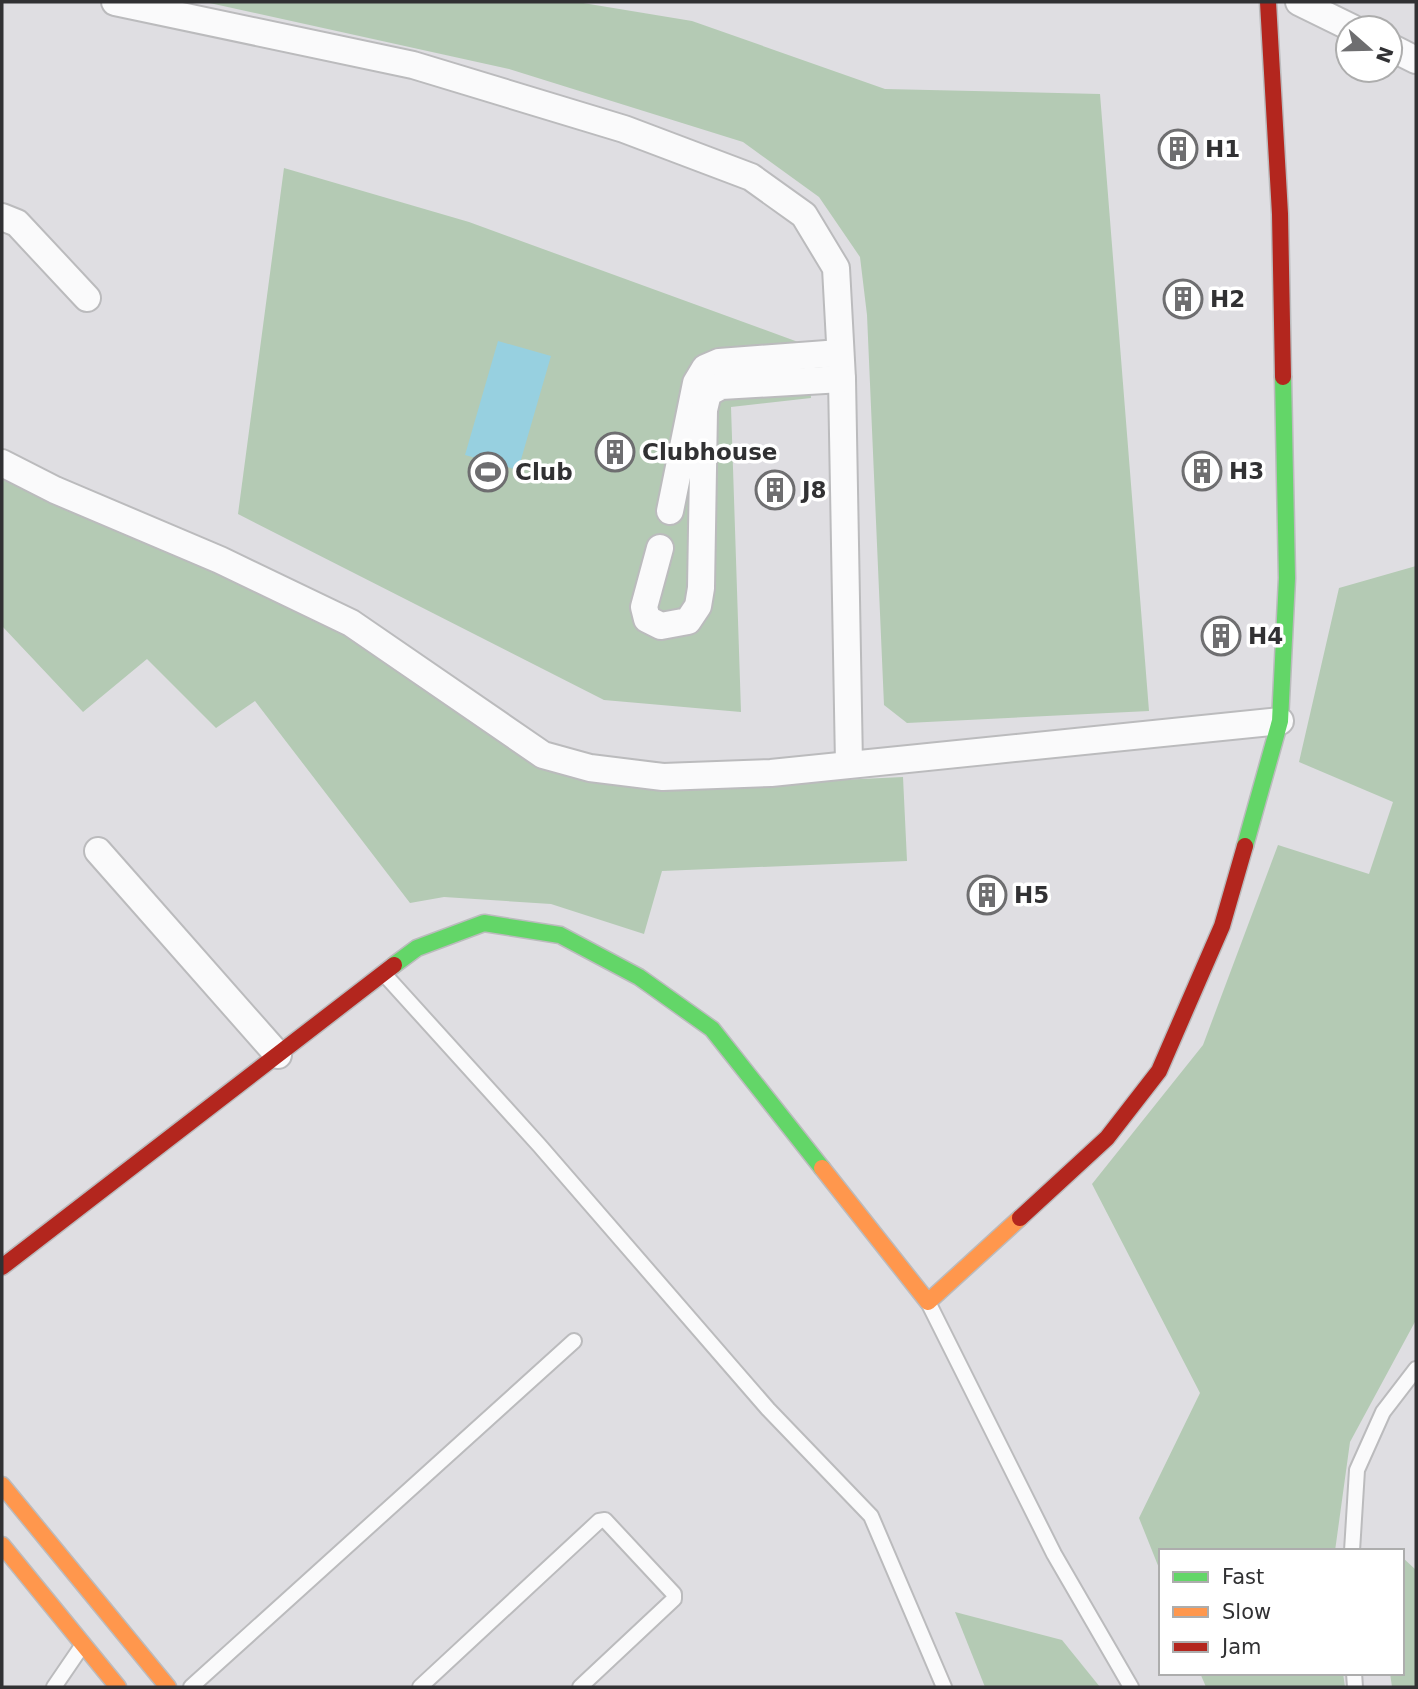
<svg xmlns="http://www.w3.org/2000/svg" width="1418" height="1689" font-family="'DejaVu Sans',sans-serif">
	<rect width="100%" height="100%" fill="#dfdee2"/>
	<g fill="#b4cab4">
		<path d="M205 2H577L692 21 885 89 1100 94 1149 711 907 723 884 705 867 315 860 257 819 197 743 142 509 69Z"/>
		<path d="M284 168 469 222 809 346 811 398 731 407 741 712 604 700 238 514Z"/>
		<path d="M2 466 355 638 589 768 692 787 903 777 907 861 662 871 644 934 551 904 444 897 410 903 255 701 216 728 147 659 83 712 2 626Z"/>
		<path d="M1416 566V1320L1350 1442 1335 1551H1161V1573L1139 1518 1200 1393 1092 1184 1203 1045 1278 845 1369 874 1393 802 1299 762 1339 588Z"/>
		<path d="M1402 1557 1416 1570V1687H1392L1390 1673H1402Z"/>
		<path d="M955 1612 1062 1640 1100 1687H985Z"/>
		<path d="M1200 1673H1343L1345 1687H1206Z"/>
	</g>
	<path fill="#97d0e0" d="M498 341 551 356 518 470 465 455Z"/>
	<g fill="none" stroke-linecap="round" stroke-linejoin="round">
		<defs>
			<g id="lane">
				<path d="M385 975 539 1145 768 1409 871 1516 944 1687"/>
				<path d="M928 1302 1054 1554 1131 1687"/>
				<path d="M1352 1551 1357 1470 1383 1412 1416 1369"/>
				<path d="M1354 1673 1355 1687"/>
				<path d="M54 1687 82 1646"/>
				<path d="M191 1687 574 1341"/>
				<path d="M420 1687 599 1521 605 1520 674 1594V1599L580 1687"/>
			</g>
			<g id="street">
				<path d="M115 2 413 65 624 129 751 177 804 215 836 268 842 379 849 764"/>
				<path d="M1299 2 1352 28"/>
				<path d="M1390 47 1416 60"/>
				<path d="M2 217 17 223 87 298"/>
				<path d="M2 463 55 490 220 560 351 623 543 755 590 768 663 777 771 773 1280 721"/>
				<path d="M670 511 696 383 705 368 719 362 840 353"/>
				<path d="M660 548 644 607 647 619 661 626 688 621 698 606 701 588 704 410 708 393 721 386 842 379"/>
				<path d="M98 851 278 1055"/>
			</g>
			<g id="fast">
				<path d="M1245 846 1280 721 1287 578 1283 377"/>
				<path d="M394 965 417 948 484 923 560 935 639 977 712 1029 822 1168"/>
			</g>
			<g id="slow">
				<path d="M822 1168 928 1302 1020 1218"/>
				<path d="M2 1485 168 1687"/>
				<path d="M2 1545 118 1687"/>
			</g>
			<g id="jam">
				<path d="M1268 2 1280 214 1283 377"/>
				<path d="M1020 1218 1107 1138 1159 1071 1222 926 1245 846"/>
				<path d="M2 1267 394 965"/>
			</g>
		</defs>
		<use href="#lane" stroke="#bbbbbd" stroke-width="18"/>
		<use href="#street" stroke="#bbbbbd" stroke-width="30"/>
		<use href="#fast" stroke="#bbbbbd" stroke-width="19"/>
		<use href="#slow" stroke="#bbbbbd" stroke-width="19"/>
		<use href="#jam" stroke="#bbbbbd" stroke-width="19"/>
		<use href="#lane" stroke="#fafafb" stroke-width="14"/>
		<use href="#street" stroke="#fafafb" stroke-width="26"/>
		<use href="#fast" stroke="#63d668" stroke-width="16"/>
		<use href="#slow" stroke="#ff974d" stroke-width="16"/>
		<use href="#jam" stroke="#b3261e" stroke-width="16"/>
	</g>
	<defs>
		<symbol id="building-ring" viewBox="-11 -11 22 22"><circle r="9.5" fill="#fff" stroke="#6e6e70" stroke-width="1.5"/><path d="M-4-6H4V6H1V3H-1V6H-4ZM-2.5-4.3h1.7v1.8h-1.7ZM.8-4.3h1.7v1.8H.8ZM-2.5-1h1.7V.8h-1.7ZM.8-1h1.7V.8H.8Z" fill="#6e6e70"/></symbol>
		<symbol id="stadium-ring" viewBox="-11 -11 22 22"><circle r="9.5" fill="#fff" stroke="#6e6e70" stroke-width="1.5"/><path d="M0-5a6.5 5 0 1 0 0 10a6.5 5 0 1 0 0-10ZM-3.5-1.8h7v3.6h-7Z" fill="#6e6e70"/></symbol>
	</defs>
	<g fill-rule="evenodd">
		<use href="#building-ring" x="1156" y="127" width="44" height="44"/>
		<use href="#building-ring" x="1161" y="277" width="44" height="44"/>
		<use href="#building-ring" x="593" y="430" width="44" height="44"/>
		<use href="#building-ring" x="1180" y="449" width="44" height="44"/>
		<use href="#stadium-ring" x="466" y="450" width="44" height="44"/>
		<use href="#building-ring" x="753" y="468" width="44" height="44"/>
		<use href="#building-ring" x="1199" y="614" width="44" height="44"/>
		<use href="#building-ring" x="965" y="873" width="44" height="44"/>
	</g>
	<g text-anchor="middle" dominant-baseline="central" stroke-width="7" stroke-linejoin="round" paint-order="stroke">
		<g font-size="23" font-weight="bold" fill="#313133" stroke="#fff" text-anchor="start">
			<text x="1205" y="149">H1</text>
			<text x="1210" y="299">H2</text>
			<text x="642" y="452">Clubhouse</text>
			<text x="1229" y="471">H3</text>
			<text x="515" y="472">Club</text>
			<text x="802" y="490">J8</text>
			<text x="1248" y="636">H4</text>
			<text x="1014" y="895">H5</text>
		</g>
	</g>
	<rect width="1418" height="1689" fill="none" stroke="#313133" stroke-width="7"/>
	<rect x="1159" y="1549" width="245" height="126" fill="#ffffff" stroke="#adadad" stroke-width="2"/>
	<rect x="1173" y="1572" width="35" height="10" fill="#63d668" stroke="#adadad" stroke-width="2"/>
	<text x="1222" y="1584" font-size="21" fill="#313133">Fast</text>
	<rect x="1173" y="1607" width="35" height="10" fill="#ff974d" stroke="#adadad" stroke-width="2"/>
	<text x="1222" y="1619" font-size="21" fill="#313133">Slow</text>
	<rect x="1173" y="1642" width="35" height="10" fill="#b3261e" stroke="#adadad" stroke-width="2"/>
	<text x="1222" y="1654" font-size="21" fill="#313133">Jam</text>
	<g transform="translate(1369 49) rotate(110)"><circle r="33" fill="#ffffff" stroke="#adadad" stroke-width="2"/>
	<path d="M0-5L12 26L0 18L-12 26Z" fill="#6e6e70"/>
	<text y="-10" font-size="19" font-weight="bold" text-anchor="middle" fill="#313133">N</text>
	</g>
</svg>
